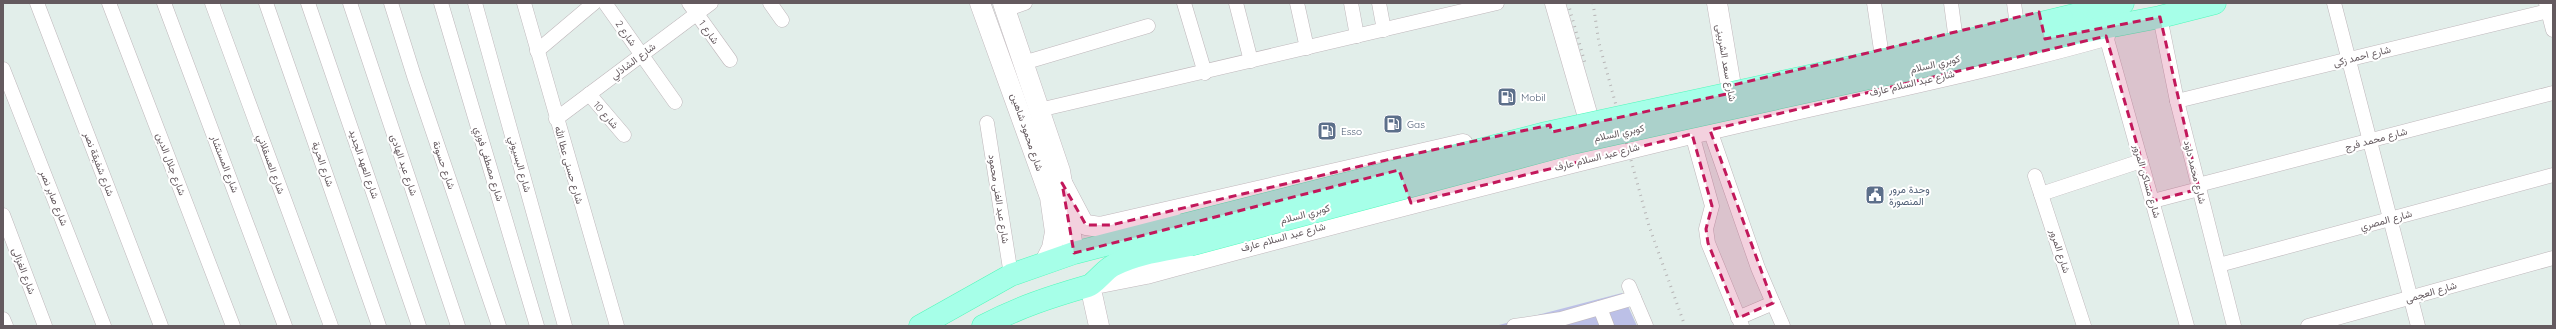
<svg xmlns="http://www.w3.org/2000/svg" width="2556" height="329" font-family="Quicksand,Vazirmatn,sans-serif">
	<rect width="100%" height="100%" fill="#e2eeea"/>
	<path fill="#bcc0e7" d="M1622 293 1637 326H1495Z"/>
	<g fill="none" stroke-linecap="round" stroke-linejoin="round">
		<defs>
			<g id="minor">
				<path d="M37 3 161 326"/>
				<path d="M109 3 233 326"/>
				<path d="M164 3 285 326"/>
				<path d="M212 3 331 326"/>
				<path d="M266 3 379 326"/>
				<path d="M308 3 419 326"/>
				<path d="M350 3 458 326"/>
				<path d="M391 3 414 76 499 326"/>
				<path d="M441 3 537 326"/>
				<path d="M475 3 565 326"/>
				<path d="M524 3 617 326"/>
				<path d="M605 3 675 102"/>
				<path d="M689 3 730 60"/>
				<path d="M770 3 782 20"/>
				<path d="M1184 3 1205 73"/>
				<path d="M1236 3 1251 61"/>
				<path d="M1297 3 1307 48"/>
				<path d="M1351 3 1357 36"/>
				<path d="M1379 3 1384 30"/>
				<path d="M1874 3 1881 50"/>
				<path d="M1951 3 1955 33"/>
				<path d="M2014 3 2016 18"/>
				<path d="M2334 3 2418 326"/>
				<path d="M2546 3 2553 30"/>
				<path d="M1005 10 1025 3"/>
				<path d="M2160 17 2177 101 2234 326"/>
				<path d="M2106 36 2187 326"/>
				<path d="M537 51 594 3"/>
				<path d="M1023 63 1148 26"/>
				<path d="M3 69 104 326"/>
				<path d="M589 94 624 135"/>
				<path d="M2177 101 2548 11"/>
				<path d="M1039 110 1497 3"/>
				<path d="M556 119 711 3"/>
				<path d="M987 123 1011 275"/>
				<path d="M1710 130 1758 268 1773 303"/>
				<path d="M1692 134 1712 206 1706 229 1708 243 1742 326"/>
				<path d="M2035 176 2084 326"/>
				<path d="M2198 185 2553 93"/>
				<path d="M2041 194 2141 161"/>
				<path d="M2153 201 2199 189"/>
				<path d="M3 215 45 326"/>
				<path d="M2219 265 2553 175"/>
				<path d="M1629 286 1646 326"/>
				<path d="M1600 308 1607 326"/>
				<path d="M1738 318 1773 303 1783 326"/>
				<path d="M3 319 6 326"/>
				<path d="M1514 326 1561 319 1634 298"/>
				<path d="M2308 326 2553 258"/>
			</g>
			<g id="secondary">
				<path d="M980 3 1050 197 1055 232 1052 248 1045 262"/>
				<path d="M1003 3 1060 171 1074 253"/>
				<path d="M1555 3 1588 117"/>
				<path d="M1717 3 1735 110"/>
				<path d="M1062 183 1082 221 1086 225 1100 227 1463 144"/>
				<path d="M1099 326 1090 285 1146 274C1343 221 1540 169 1738 123 1860 95 1984 70 2105 36"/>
			</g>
			<g id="primary">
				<path d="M2062 18 2123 3"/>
				<path d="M2066 35 2160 17 2215 3"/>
				<path d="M920 326 1011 275 1074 253 1183 225"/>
				<path d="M983 326C1019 307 1050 297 1088 286 1095 284 1105 269 1114 265 1137 253 1165 250 1190 245"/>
			</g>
		</defs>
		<use href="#minor" stroke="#bfb7bb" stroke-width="15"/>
		<use href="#secondary" stroke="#c1b7bc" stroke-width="21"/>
		<use href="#primary" stroke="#4ff9ba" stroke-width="23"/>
		<use href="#minor" stroke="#fff" stroke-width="14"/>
		<use href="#secondary" stroke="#fff" stroke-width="20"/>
		<use href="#primary" stroke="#a6ffe8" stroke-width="22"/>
		<g stroke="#b7b5b6" stroke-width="3" stroke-dasharray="1 5" stroke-linecap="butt">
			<path d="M1568 3 1585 63"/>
			<path d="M1593 3 1599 43 1649 226 1685 326"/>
		</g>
		<defs>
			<g id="primary-bridge">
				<path d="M1183 225 1546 133 1893 58 2062 18"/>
				<path d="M1190 245 1573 143 2066 35"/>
			</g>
		</defs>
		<use href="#primary-bridge" stroke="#4ff9ba" stroke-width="23" stroke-linecap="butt"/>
		<use href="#primary-bridge" stroke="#a6ffe8" stroke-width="22"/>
	</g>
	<path fill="#c2185b" fill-opacity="0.2" stroke="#c2185b" stroke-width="3" stroke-dasharray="8 5" stroke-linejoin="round" d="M2039 12 2045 39 2160 17 2199 189 2153 201 2106 36 1710 130 1773 303 1738 318 1708 243 1706 229 1712 206 1692 134 1411 203 1399 170 1074 253 1062 183 1086 225H1111L1395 158 1550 125 1552 132 1731 93 1729 86Z"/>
	<defs>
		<symbol id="fuel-square" viewBox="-11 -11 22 22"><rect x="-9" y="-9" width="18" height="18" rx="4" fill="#5c6f8a" stroke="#fff"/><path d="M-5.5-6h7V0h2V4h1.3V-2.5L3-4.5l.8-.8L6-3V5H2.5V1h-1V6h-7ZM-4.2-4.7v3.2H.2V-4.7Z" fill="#fff"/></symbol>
		<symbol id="civic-square" viewBox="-11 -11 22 22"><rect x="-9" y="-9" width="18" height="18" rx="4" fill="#5c6f8a" stroke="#fff"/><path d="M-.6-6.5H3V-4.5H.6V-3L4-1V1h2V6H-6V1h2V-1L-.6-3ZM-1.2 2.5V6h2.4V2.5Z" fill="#fff"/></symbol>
	</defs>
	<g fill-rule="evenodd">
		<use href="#fuel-square" x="1496" y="86" width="22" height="22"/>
		<use href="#fuel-square" x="1382" y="113" width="22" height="22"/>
		<use href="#fuel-square" x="1316" y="120" width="22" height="22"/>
		<use href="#civic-square" x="1864" y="184" width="22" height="22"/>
	</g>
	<g text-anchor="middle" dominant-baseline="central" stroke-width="4" stroke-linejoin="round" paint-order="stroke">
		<g font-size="10" fill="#645a5f" stroke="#fff">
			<text transform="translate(709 32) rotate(54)">شارع 1</text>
			<text transform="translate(626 33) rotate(55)">شارع 2</text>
			<text transform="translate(2362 56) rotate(-14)">شارع احمد زكى</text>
			<text transform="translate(633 61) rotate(-37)">شارع الشاذلي</text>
			<text transform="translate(1726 63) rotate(80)">شارع سعد الشربينى</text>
			<text transform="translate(1935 64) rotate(-13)">كوبري السلام</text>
			<text transform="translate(1912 83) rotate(-13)">شارع عبد السلام عارف</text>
			<text transform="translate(606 115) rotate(49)">شارع 10</text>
			<text transform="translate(1027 132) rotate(71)">شارع محمود شاهين</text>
			<text transform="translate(1619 133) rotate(-12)">كوبري السلام</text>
			<text transform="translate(2376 139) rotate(-15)">شارع محمد فرج</text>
			<text transform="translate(1597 157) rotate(-14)">شارع عبد السلام عارف</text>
			<text transform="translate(99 164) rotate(69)">شارع شفيقة نصر</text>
			<text transform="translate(171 164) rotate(69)">شارع جلال الدين</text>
			<text transform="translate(225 164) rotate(69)">شارع المستشار</text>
			<text transform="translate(271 164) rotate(70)">شارع العسقلاني</text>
			<text transform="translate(323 164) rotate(71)">شارع الحرية</text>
			<text transform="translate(364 164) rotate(71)">شارع العهد الجديد</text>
			<text transform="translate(489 164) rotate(73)">شارع مصطفى فوزي</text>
			<text transform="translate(520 164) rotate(74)">شارع البسيوني</text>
			<text transform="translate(404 165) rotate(71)">شارع عبد الهادى</text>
			<text transform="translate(444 165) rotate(71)">شارع حسونة</text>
			<text transform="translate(569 165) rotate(74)">شارع حسنى عطا الله</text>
			<text transform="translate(2195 172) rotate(76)">شارع محمد داود</text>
			<text transform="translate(2147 181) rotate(74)">شارع مساكن المرور</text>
			<text transform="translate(54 198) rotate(68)">شارع صابر نصر</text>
			<text transform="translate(999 199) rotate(81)">شارع عبد الغنى محمود</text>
			<text transform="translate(1305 214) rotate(-15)">كوبري السلام</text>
			<text transform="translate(2386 220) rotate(-15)">شارع المصري</text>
			<text transform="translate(1283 237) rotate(-15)">شارع عبد السلام عارف</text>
			<text transform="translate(2060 251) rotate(72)">شارع المرور</text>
			<text transform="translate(24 271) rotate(69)">شارع الغزالى</text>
			<text transform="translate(2431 292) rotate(-16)">شارع العجمى</text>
		</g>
		<g font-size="10" fill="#4e5e75" stroke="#fff" text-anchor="start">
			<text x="1521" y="97">Mobil</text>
			<text x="1407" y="124">Gas</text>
			<text x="1341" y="131">Esso</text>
			<text x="1889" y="189">وحدة مرور<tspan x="1889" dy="12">المنصورة</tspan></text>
		</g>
	</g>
	<rect width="2556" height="329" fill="none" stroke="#645a5f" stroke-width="8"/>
</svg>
